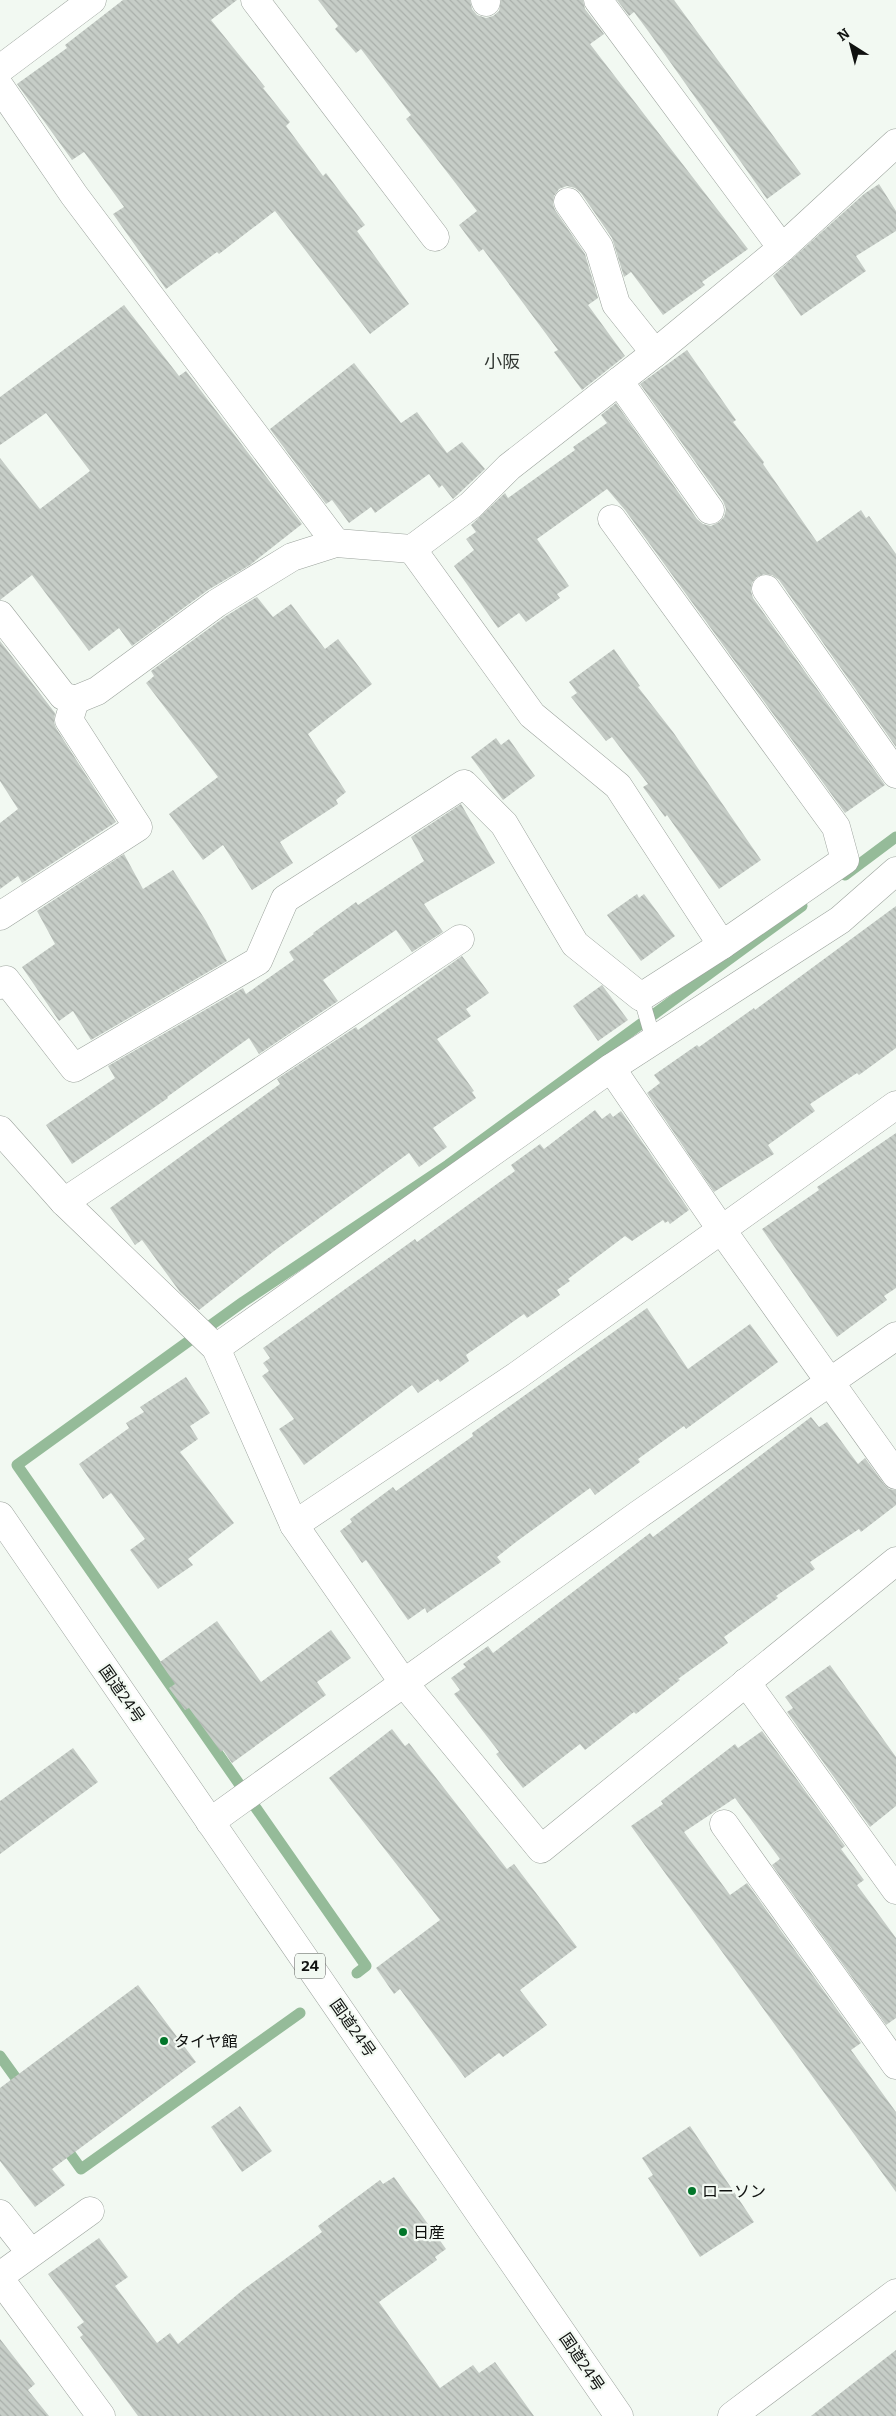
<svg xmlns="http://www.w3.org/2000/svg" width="896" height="2416" font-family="Bitter,'Noto Sans JP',serif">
	<defs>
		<pattern id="building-back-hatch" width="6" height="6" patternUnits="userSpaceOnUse" patternTransform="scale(1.25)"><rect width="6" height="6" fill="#c6cdc7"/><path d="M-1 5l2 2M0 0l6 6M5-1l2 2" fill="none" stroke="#a9afaa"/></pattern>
	</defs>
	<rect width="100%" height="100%" fill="#f2f9f2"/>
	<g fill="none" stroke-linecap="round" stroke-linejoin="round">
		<g stroke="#95bb99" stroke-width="11">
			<path d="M845 875 896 837"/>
			<path d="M357 1973 366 1966 17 1465 243 1302 448 1165 802 906"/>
			<path d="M0 2056 23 2088"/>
			<path d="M63 2144 81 2169 300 2013"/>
		</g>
	</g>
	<g fill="url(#building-back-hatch)">
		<path d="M123 0H237L211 20 265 87 263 88 290 122 286 126 323 176 326 173 365 225 357 231 409 304 370 334 275 211 219 254 217 252 166 289 113 214 124 207 84 152 72 160 17 84 67 48 65 45Z"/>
		<path d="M318 0H470L472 9 477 15 486 18 493 16 499 11 501 0H583L585 9 604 34 590 44 748 249 702 282 705 285 663 315 631 272 624 277 612 238 581 193 575 188 567 186 559 189 554 196 553 204 555 210 585 254 598 298 588 305 625 356 582 390 554 352 558 350 483 249 479 252 459 225 477 211 406 119 411 115 361 49 356 53 335 29 338 26Z"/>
		<path d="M617 0H674L801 174 767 199 651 35 634 12 629 16Z"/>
		<path d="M879 184 896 211V231L856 256 866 271 801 316 773 276 864 194Z"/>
		<path d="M124 305 179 376 186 371 302 524 250 565 208 590 132 646 119 628 89 651 32 575 0 600V458L40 509 90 471 46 413 0 445V397Z"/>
		<path d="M687 350 736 420 733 422 764 462 763 464 817 542 861 510 866 518 869 516 896 554V747L779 580 772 575 764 574 757 577 752 583 751 591 753 598 885 785 845 813 625 510 607 489 537 539 569 586 557 594 560 598 526 622 519 613 498 628 454 566 474 550 466 539 476 532 471 525 505 493 508 498 575 450 573 447 607 423 601 415 616 403 697 519 703 524 711 526 719 522 724 517 726 509 723 501 640 384Z"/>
		<path d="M354 363 401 423 417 412 447 453 462 442 485 469 453 499 442 485 439 488 429 474 375 513 371 507 349 523 332 500 326 504 270 429Z"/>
		<path d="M257 597 273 617 291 604 325 649 338 639 372 684 308 734 346 792 336 800 338 804 280 842 293 863 252 890 223 845 203 860 169 814 218 777 146 683 154 676 151 671 226 616Z"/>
		<path d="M0 641 55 713 54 722 56 728 116 822 22 883 18 876 0 889V823L18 809 0 781Z"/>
		<path d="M614 649 640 686 638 687 673 732 761 860 719 889 667 815 665 817 643 787 648 784 612 737 606 741 571 697 577 693 569 682Z"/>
		<path d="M496 738 501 745 509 739 535 776 503 800 471 757Z"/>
		<path d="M461 804 495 863 424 904 443 932 412 952 396 930 323 980 338 1001 259 1054 249 1038 167 1097 168 1098 72 1164 46 1125 115 1078 108 1066 243 988 246 994 294 960 289 952 314 934 313 933 356 902 358 905 424 861 411 837Z"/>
		<path d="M124 854 143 889 173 870 206 921 227 961 91 1040 73 1011 59 1021 22 967 55 944 37 911Z"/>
		<path d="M637 894 639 898 644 894 675 936 641 961 607 915Z"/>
		<path d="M896 906V1048L859 1075 857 1073 810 1104 815 1111 768 1145 774 1154 714 1192 647 1093 660 1083 654 1075 697 1045 699 1047 754 1008 755 1010Z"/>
		<path d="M462 956 489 993 466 1009 471 1016 437 1039 474 1091 472 1092 476 1098 433 1128 447 1147 419 1167 409 1153 274 1251 199 1310 180 1292 142 1240 135 1245 110 1208 280 1084 277 1079 356 1027 358 1030Z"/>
		<path d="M602 985 628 1020 598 1041 573 1006Z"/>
		<path d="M595 1110 602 1119 610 1113 613 1117 621 1111 689 1210 670 1224 668 1221 665 1223 663 1220 632 1241 625 1236 568 1279 570 1281 557 1290 560 1295 527 1318 524 1314 466 1355 469 1361 440 1382 438 1379 418 1393 412 1385 304 1465 279 1429 294 1419 262 1376 269 1371 263 1363 270 1358 263 1348 415 1239 417 1242 515 1171 511 1165 540 1144 544 1149Z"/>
		<path d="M896 1133V1288L884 1296 887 1300 837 1337 762 1229 819 1190 817 1187Z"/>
		<path d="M647 1308 688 1369 750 1324 778 1362 686 1429 684 1426 638 1459 640 1462 595 1495 590 1488 516 1542 497 1557 501 1562 475 1580 427 1613 425 1608 408 1620 366 1560 362 1563 340 1531 352 1522 350 1519 393 1487 396 1491 473 1436 472 1433Z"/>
		<path d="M186 1377 210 1413 190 1426 198 1439 180 1452 234 1523 188 1559 193 1565 158 1589 130 1550 145 1539 111 1493 103 1499 79 1464 129 1428 126 1423 144 1412 140 1407Z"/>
		<path d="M811 1417 819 1427 827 1422 858 1464 865 1458 884 1484 889 1489 896 1490V1505L861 1532 859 1529 810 1562 815 1569 776 1596 778 1598 724 1637 728 1643 678 1679 680 1680 636 1714 634 1712 585 1750 580 1744 523 1788 496 1754 499 1752 454 1694 460 1690 451 1678 466 1667 463 1664 488 1646 493 1653 650 1533 653 1537Z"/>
		<path d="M217 1621 261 1682 331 1630 351 1658 317 1682 326 1695 232 1763 223 1750 221 1752 189 1708 185 1710 169 1688 175 1684 160 1662Z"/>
		<path d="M830 1665 896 1757V1806L870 1827 787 1712 793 1708 785 1697Z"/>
		<path d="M392 1729 405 1746 409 1743 507 1869 514 1864 577 1947 520 1990 547 2025 503 2057 499 2053 465 2078 400 1989 394 1994 376 1968 440 1920 329 1778Z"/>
		<path d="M762 1731 845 1846 841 1849 864 1880 857 1885 896 1938V2018L886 2025 772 1865 780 1859 735 1798 684 1832 730 1895 747 1883 861 2043 851 2050 896 2112V2192L631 1826 663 1804 661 1801 735 1744 738 1748Z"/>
		<path d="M73 1748 98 1782 0 1854V1801Z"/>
		<path d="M138 1985 196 2062 52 2169 65 2185 35 2207 0 2161V2088Z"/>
		<path d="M240 2106 272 2151 242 2172 211 2127Z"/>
		<path d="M690 2126 754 2222 700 2257 648 2178 653 2175 642 2158Z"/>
		<path d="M394 2177 446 2249 435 2257 437 2260 379 2302 440 2388 473 2365 479 2373 495 2362 534 2416H138L80 2337 83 2335 77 2327 84 2322 48 2274 99 2238 128 2277 115 2286 157 2343 170 2333 178 2344 244 2289 322 2232 318 2226 380 2180 383 2184Z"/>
		<path d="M0 2339 35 2384 28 2390 49 2416H0Z"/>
		<path d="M896 2350V2416H811Z"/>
	</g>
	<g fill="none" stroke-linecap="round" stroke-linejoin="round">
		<defs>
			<path id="lane" d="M641 997 654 1042"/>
			<g id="street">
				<path d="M255 0 435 237"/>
				<path d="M485 0 486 2"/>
				<path d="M598 0 782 248"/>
				<path d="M0 69 92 0"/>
				<path d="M0 87 74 195 336 543"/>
				<path d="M568 202 599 247 616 304 655 353"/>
				<path d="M619 381 710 510"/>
				<path d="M412 549 532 715 618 786 722 945 845 860 836 827 612 519"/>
				<path d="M766 589 896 774"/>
				<path d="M0 615 63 696 75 700 97 691 217 603 292 557 336 543 412 549 471 505 509 467 655 353 782 248 896 143"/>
				<path d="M0 916 138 827 69 720 75 700"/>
				<path d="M0 985 6 980 74 1068 258 961 285 899 464 784 504 824 575 944 641 997 722 945"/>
				<path d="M611 1068 721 1229 896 1475"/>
				<path d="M0 1130 64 1202 216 1348 294 1525 403 1682 541 1849 896 1561"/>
				<path d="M64 1202 460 939"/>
				<path d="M216 1348 611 1068 840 920 896 871"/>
				<path d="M294 1525 518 1375 896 1105"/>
				<path d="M746 1682 896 1890"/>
				<path d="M210 1822 638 1515 896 1336"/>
				<path d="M724 1824 896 2065"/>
				<path d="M0 2214 30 2252"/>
				<path d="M0 2276 90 2211"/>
				<path d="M0 2279 101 2416"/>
				<path d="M732 2416 896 2293"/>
			</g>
			<path id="highway" d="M0 1516 619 2416"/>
		</defs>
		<use href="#lane" stroke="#9ca39d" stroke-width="16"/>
		<use href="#street" stroke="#9ca39d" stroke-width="29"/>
		<use href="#highway" stroke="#9ca39d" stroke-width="29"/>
		<use href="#lane" stroke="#fff" stroke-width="15"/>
		<use href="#street" stroke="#fff" stroke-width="28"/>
		<use href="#highway" stroke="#fff" stroke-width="28"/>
	</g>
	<g fill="#02762a" stroke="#f2f9f2" stroke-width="2">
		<circle cx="164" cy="2041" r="5"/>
		<circle cx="692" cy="2191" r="5"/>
		<circle cx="403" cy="2232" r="5"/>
	</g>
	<g text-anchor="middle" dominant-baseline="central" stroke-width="4.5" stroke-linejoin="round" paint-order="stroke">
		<rect fill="#f2f9f2" stroke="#545754" stroke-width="1" x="295" y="1953.5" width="30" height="25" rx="4"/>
		<g font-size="15" font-weight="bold" fill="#101210">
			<text x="310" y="1966">24</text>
		</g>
		<g font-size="16" fill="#101210" stroke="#f2f9f2">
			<text transform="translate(122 1694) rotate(55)">国道24号</text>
			<text transform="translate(353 2028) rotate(55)">国道24号</text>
			<text transform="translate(582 2362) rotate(56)">国道24号</text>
		</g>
		<g font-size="16" fill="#101210" stroke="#f2f9f2" text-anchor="start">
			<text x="174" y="2041">タイヤ館</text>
			<text x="702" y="2191">ローソン</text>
			<text x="413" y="2232">日産</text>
		</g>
		<g font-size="18" fill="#313732" stroke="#f2f9f2">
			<text x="502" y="362">小阪</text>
		</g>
	</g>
	<g transform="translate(851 45) rotate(324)" stroke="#f2f9f2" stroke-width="4" paint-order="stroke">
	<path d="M0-4L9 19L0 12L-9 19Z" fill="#101210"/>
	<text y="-8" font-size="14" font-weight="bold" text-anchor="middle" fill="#101210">N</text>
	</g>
</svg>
